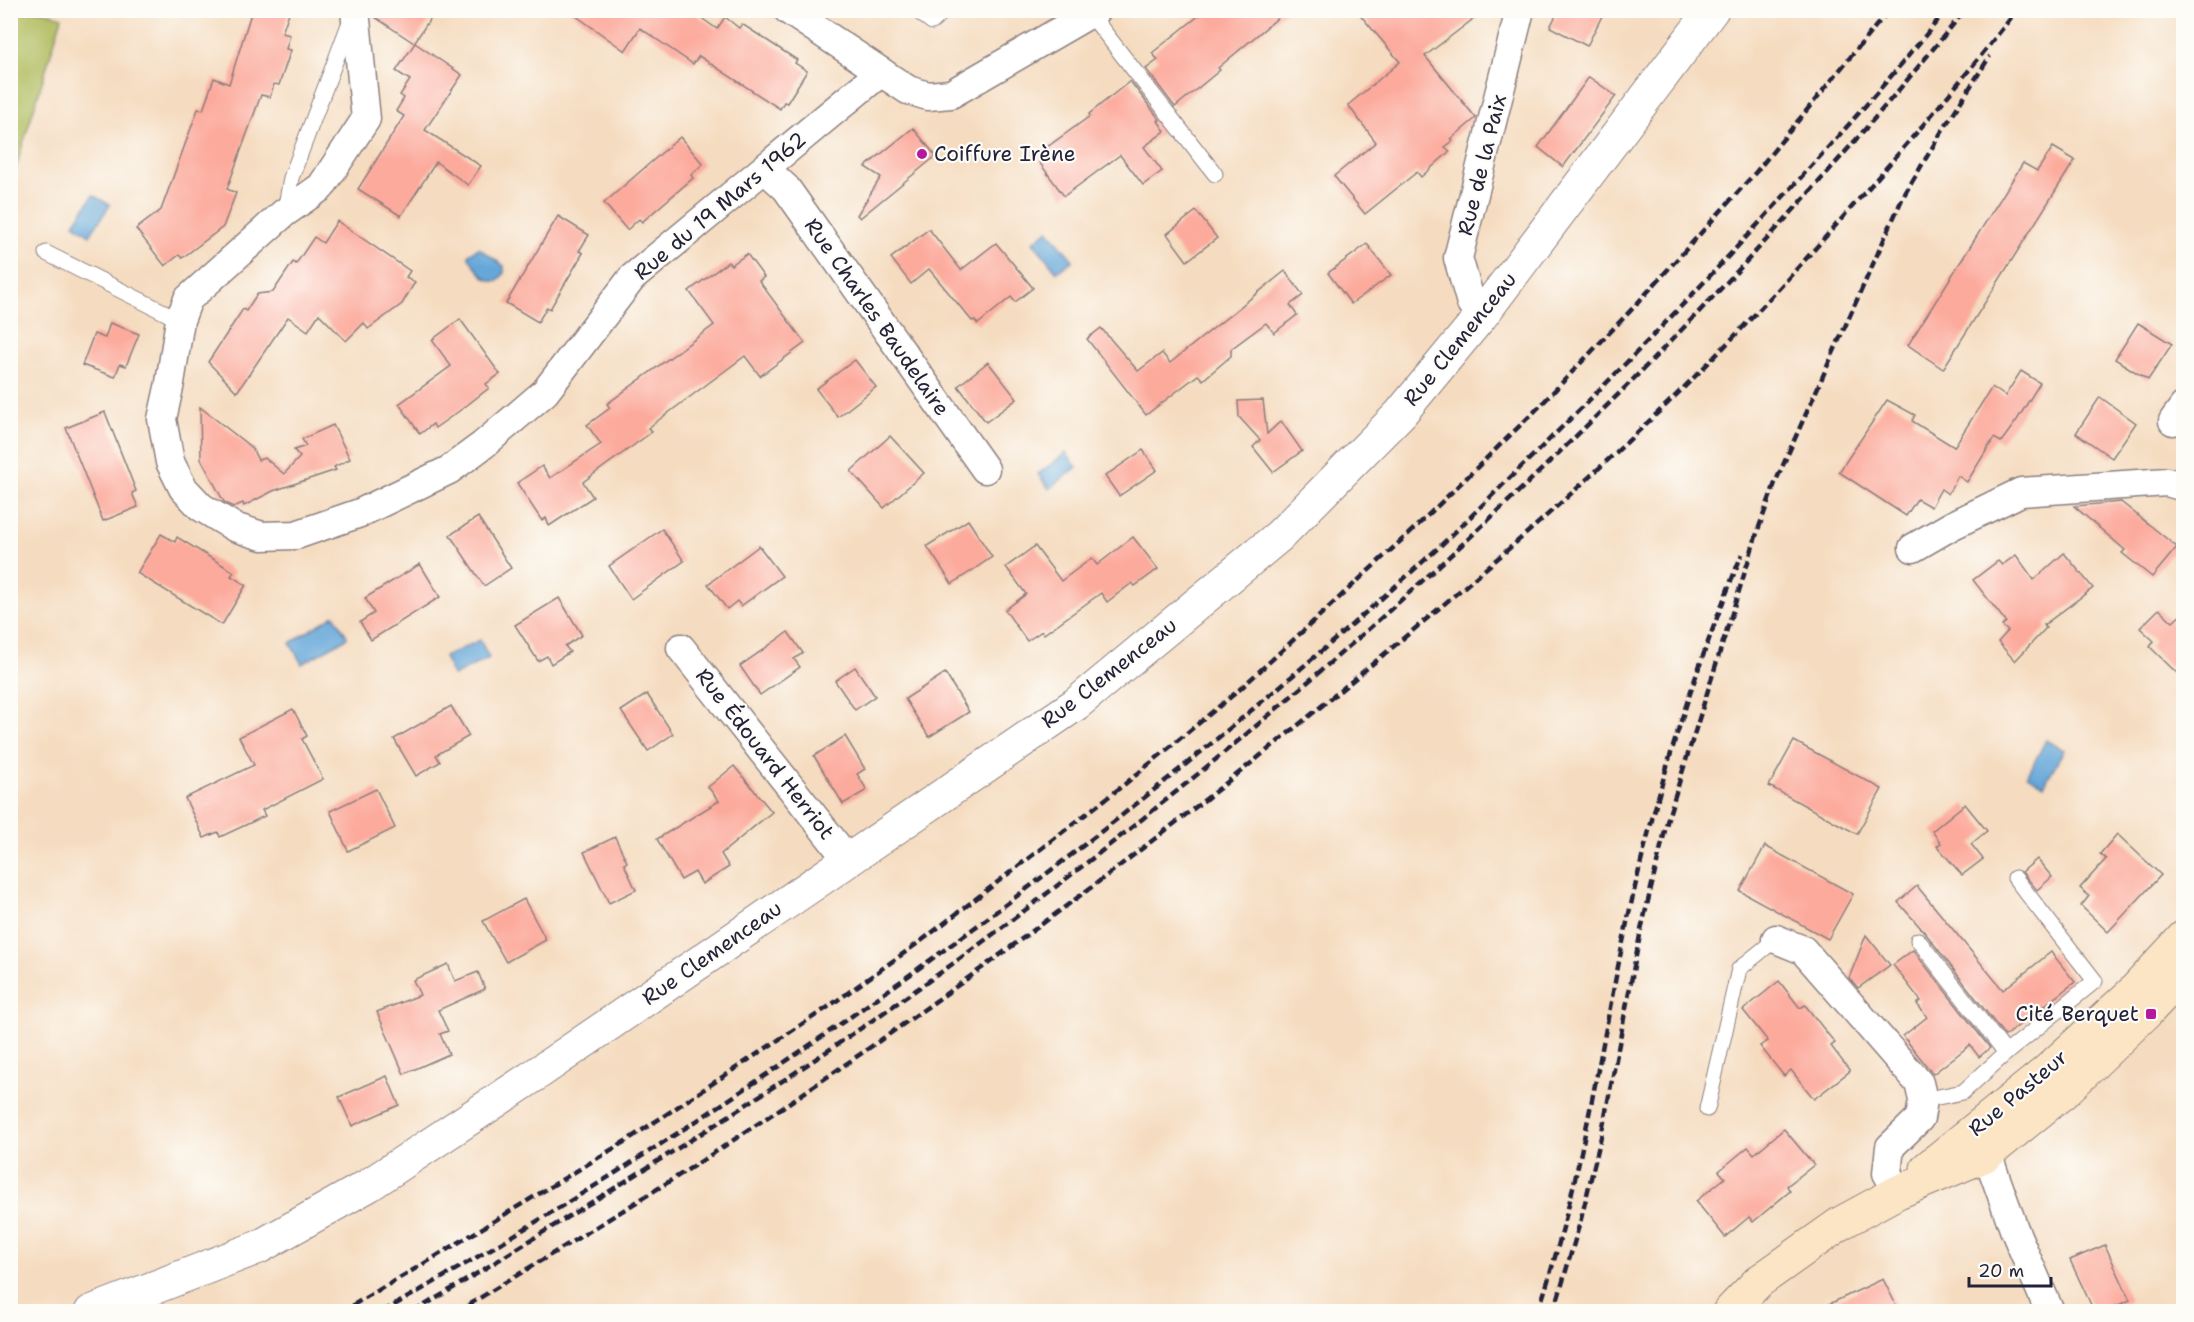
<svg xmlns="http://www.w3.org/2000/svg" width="2194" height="1322" font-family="'Shantell Sans',sans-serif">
	<rect width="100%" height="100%" fill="#fdfcf7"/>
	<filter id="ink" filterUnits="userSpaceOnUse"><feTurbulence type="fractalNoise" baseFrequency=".0167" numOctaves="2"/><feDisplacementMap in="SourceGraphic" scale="12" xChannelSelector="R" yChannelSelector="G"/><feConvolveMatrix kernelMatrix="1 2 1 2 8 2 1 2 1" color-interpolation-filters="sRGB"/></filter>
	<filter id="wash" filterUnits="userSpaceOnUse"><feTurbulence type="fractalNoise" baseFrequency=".008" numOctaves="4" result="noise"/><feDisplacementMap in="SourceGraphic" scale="24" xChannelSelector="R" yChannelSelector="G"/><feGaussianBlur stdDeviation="1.35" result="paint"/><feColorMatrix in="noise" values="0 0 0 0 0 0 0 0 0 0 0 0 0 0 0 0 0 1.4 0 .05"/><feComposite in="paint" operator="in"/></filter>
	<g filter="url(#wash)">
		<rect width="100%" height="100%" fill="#f5dcc0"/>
		<path fill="#afbb5c" stroke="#686e4c" stroke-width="1.5" d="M11 10 42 11 62 17 11 183Z"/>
		<g fill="#66a7d9" stroke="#44648a" stroke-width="1.5">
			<path d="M93 195 110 205 90 235 74 224Z"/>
			<path d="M1048 230 1073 260 1057 272 1033 242Z"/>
			<path d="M479 248 504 266V273L498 281C484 283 477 268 469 258V254Z"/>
			<path d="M1066 453 1077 467 1049 489 1038 474Z"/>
			<path d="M334 615 347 636V638L302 664 290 643Z"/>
			<path d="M480 640 489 658 453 676 444 657Z"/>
			<path d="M2046 740 2064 750 2044 785 2027 776Z"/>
		</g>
		<g id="blocks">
			<g fill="#fcaa9c">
				<path d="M252 10H290L282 33 290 35 286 49 291 50 279 85 274 84 270 97 261 95 227 189 236 193 223 227 182 258 179 255 165 266 136 229 161 210 198 109 203 110 214 78 229 84Z"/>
				<path d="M372 10H436L414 43 372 15Z"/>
				<path d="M568 10H690L717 29 725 17 739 28 742 24 797 60 795 63 807 71 787 103 784 102 780 109 699 56 693 64 640 28 625 51Z"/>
				<path d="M1206 10H1287L1218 68 1220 70 1175 107 1146 69 1158 60 1152 53Z"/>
				<path d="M1356 10H1485L1425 56 1476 118 1451 139 1453 141 1445 147 1450 151 1421 177 1417 172 1365 214 1334 176 1376 142 1348 105 1400 62Z"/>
				<path d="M1559 10H1605L1587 46 1550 27Z"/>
				<path d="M415 43 462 75 425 130 481 166 468 185 436 162 401 216 358 189 404 116 396 111 404 98 400 95 410 80 396 71Z"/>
				<path d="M1589 77 1616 96 1563 167 1538 147Z"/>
				<path d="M1130 81 1160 120 1158 121 1165 131 1144 147 1162 171 1143 185 1120 155 1064 196 1039 162 1047 156 1043 150 1090 116 1089 114Z"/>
				<path d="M913 128 936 156 860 218 857 215 881 177 865 167Z"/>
				<path d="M680 137 703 164 691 175 693 178 642 222 639 219 627 230 604 203Z"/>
				<path d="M2053 147 2075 160 1943 369 1908 345 2023 163 2037 171Z"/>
				<path d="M1196 211 1217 238 1187 261 1167 234Z"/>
				<path d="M558 216 589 235 579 251 583 253 550 309 547 307 538 322 506 303Z"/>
				<path d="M337 221 410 271 406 277 415 282 402 304 368 329 364 323 346 341 319 314 308 331 288 317 237 392 208 362 243 309 246 311 257 294 273 292 293 262 296 264 314 237 323 243Z"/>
				<path d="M929 229 961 270 996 243 1033 288 1015 302 1011 297 978 324 974 320 972 321 929 269 911 284 891 258Z"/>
				<path d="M1367 244 1391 275 1351 304 1328 273Z"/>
				<path d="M747 254 764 277 759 281 805 343 760 376 745 356 648 428 652 432 583 482 593 497 549 526 546 518 542 521 517 483 542 466 550 478 601 444 587 425 610 408 607 404 714 325 689 291 728 262 731 265Z"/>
				<path d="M1285 271 1303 295 1290 305 1297 315 1274 333 1266 323 1231 349V356L1203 380 1198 375 1146 415 1087 339 1101 328 1138 371 1162 353 1170 363Z"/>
				<path d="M460 319 500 374 486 384 489 388 462 409 435 428 433 424 420 434 399 404 451 366 432 340Z"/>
				<path d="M110 323 139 334 126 366 120 364 115 377 82 365 94 334 105 338Z"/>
				<path d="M2138 323 2172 344 2148 380 2115 359Z"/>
				<path d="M855 360 876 387 838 417 816 389Z"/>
				<path d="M988 362 1017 399 986 422 958 386Z"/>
				<path d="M2021 371 2040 383 2017 420 2001 442 1994 438 1967 482 1958 476 1948 494 1941 489 1931 507 1917 499 1906 516 1839 472 1887 400 1915 415 1912 421 1954 447 1992 387 2005 396Z"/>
				<path d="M2100 397 2136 423 2112 458 2076 433Z"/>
				<path d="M1263 400 1267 434 1281 421 1302 451 1273 472 1253 447 1260 440 1239 417 1238 401Z"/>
				<path d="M200 407 252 448 258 460 265 458 284 474 300 457 294 450 306 446 302 439 333 425 350 459 334 467 336 470 273 491 244 506 243 503 233 507 224 502 201 459Z"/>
				<path d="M105 412 136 491 132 493 138 507 103 521 66 428Z"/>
				<path d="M890 436 924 473 884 508 851 471Z"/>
				<path d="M1143 450 1157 470 1119 496 1105 476Z"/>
				<path d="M2121 502 2177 547 2152 577 2122 553 2125 550 2074 506Z"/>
				<path d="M478 517 511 568 484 586 450 535Z"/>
				<path d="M968 520 992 557 952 584 927 546Z"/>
				<path d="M662 529 684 561 631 599 609 566Z"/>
				<path d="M161 534 175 542 177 537 234 572 231 576 246 585 222 625 137 573Z"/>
				<path d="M1133 537 1158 569 1135 586 1132 583 1107 602 1101 593 1044 634 1042 631 1027 641 1005 610 1026 594 1006 567 1035 546 1061 581 1092 558 1097 565Z"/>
				<path d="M759 546 782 576 741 606 737 601 727 609 708 584Z"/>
				<path d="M2064 553 2093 588 2044 625 2046 628 2015 661 1998 642 2008 631 2002 626 2006 622 1973 580 1998 561 2002 565 2016 555 2034 580Z"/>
				<path d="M420 564 440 597 371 640 360 622 374 613 365 598Z"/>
				<path d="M559 598 582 635 565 646 570 652 551 664 547 656 538 661 515 625Z"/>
				<path d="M2159 609 2173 622 2184 612V680L2150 647 2154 641 2140 628Z"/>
				<path d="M788 632 803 653 794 659 800 667 760 695 740 666Z"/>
				<path d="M855 667 875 696 855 710 835 681Z"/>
				<path d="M945 673 969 712 929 737 905 699Z"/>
				<path d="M647 694 673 734 648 751 621 711Z"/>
				<path d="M451 706 469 736 436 755 440 762 416 776 394 739Z"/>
				<path d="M293 709 307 736 302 739 323 779 262 810 265 816 220 837 218 832 204 838 185 798 254 765 239 737Z"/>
				<path d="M845 736 865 769 857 774 867 790 843 804 814 756Z"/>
				<path d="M1794 741 1882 789 1857 834 1769 786Z"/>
				<path d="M734 766 772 812 721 854 729 867 702 884 695 872 681 880 657 839 719 801 708 787Z"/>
				<path d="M376 789 395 828 348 851 330 811Z"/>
				<path d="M1965 804 1987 831 1971 844 1983 859 1962 875 1937 846 1941 843 1932 831Z"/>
				<path d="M2117 834 2161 875 2108 932 2081 906 2089 896 2080 888 2106 859 2100 854Z"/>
				<path d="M615 837 627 862 624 864 636 890 609 903 584 852Z"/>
				<path d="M1765 846 1853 894 1828 939 1740 891Z"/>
				<path d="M2037 859 2052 877 2037 890 2022 872Z"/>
				<path d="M1917 886 2003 990 2051 952 2075 982 2005 1036 1926 934 1898 902Z"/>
				<path d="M524 899 546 940 506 962 483 921Z"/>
				<path d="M1866 935 1890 965 1858 988 1849 978Z"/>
				<path d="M1913 950 1990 1048 1979 1057 1970 1045 1933 1074 1903 1036 1927 1017 1917 1004 1921 1001 1893 965Z"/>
				<path d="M448 964 455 981 478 972 485 989 438 1010 448 1031 440 1034 449 1054 404 1074 377 1012 420 995 413 980Z"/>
				<path d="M1779 981 1800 1008 1805 1005 1835 1043 1831 1046 1850 1071 1814 1099 1791 1070 1784 1076 1760 1046 1768 1041 1743 1010Z"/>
				<path d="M387 1076 399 1105 352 1126 339 1097Z"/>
				<path d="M1784 1129 1814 1165 1787 1186 1790 1191 1753 1222 1749 1217 1725 1237 1696 1201 1725 1178 1719 1171 1748 1147 1754 1154Z"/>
				<path d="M2105 1245 2130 1300 2105 1311H2094L2070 1260Z"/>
				<path d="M1883 1279 1899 1311H1814Z"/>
			</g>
		</g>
	</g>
	<g filter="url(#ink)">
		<use href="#blocks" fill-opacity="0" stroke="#8c7f7e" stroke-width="1.5"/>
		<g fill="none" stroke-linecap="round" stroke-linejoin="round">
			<defs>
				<g id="service">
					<path d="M916 10 932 22 945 10"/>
					<path d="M1091 15 1215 174"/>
					<path d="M285 211 291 178 350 22"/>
					<path d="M46 253 180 320"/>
					<path d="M1918 940 2006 1053"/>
					<path d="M1923 1100 1963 1092 2006 1053 2095 981 2015 878"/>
					<path d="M1707 1109 1739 969 1776 939"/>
				</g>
				<g id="minor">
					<path d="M355 10 366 119 321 187 284 213 188 299 180 320 170 383 162 419 170 462 183 488 201 507 234 527 262 536 296 535 360 513 449 470 483 445 545 392 632 278 881 72"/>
					<path d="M788 10 908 90 928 96 951 94 1096 10"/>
					<path d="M765 169 786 188 985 469"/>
					<path d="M1481 316 1471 303 1458 258 1520 10"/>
					<path d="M2173 421 2184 406"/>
					<path d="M1913 548 1951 526 2021 492 2167 482 2184 487"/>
					<path d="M681 648 848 860"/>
					<path d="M1776 939 1803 950 1919 1083 1923 1100 1920 1118 1890 1147 1887 1173 1898 1192"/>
					<path d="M1986 1155 1991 1165 2014 1229 2050 1312"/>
				</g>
				<path id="tertiary" d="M91 1312 259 1247 369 1185 535 1075 1076 704 1279 536 1400 414 1481 316 1712 10"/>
				<g id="secondary">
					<path d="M1927 1168 2048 1070 2131 994 2184 937"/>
					<path d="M1729 1312 1758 1282 1841 1223 1898 1192 1986 1155 2065 1091 2148 1011 2184 973"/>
				</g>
			</defs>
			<use href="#service" stroke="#8c7f7e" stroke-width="17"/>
			<use href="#minor" stroke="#8c7f7e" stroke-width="31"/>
			<use href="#tertiary" stroke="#8c7f7e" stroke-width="35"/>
			<use href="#secondary" stroke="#8c7f7e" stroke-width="35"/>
			<use href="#service" stroke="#fff" stroke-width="15"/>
			<use href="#minor" stroke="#fff" stroke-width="28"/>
			<use href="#tertiary" stroke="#fff" stroke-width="33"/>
			<use href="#secondary" stroke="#fce5c4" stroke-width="33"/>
			<g stroke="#22223b" stroke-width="4.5" stroke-dasharray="9 4.5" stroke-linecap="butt">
				<path d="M341 1312 425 1263 629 1139 828 1007 921 941 1125 784 1239 690 1418 525 1537 409 1633 308 1756 172 1889 10"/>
				<path d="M382 1312C761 1098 1116 840 1438 548 1466 522 1492 495 1519 469 1605 386 1689 300 1770 211 1830 146 1890 80 1946 10"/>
				<path d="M413 1312C478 1274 541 1233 605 1194 753 1102 899 1007 1037 901 1377 642 1695 343 1965 10"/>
				<path d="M457 1312C559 1249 663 1188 762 1121 958 990 1148 849 1330 699 1438 610 1546 520 1647 423 1729 346 1805 261 1879 176 1926 122 1973 67 2017 10"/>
				<path d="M1538 1312C1581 1184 1600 1049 1628 918 1655 794 1694 671 1742 554"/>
				<path d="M1554 1312 1581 1219 1601 1137 1641 930 1668 818 1758 530 1775 483 1903 197 1942 131 1990 56"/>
			</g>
		</g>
	</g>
	<g fill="#b5179e" stroke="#fdfcf7" stroke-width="2">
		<circle cx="922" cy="154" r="6"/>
		<rect x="2145" y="1008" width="12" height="12" rx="3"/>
	</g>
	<g text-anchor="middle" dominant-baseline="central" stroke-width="4.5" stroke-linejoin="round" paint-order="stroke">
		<g font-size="21" fill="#22223b" stroke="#fdfcf7" text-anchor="start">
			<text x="934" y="154">Coiffure Irène</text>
			<text x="2139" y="1014" text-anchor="end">Cité Berquet</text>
		</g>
		<g font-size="21" fill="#22223b" stroke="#fdfcf7">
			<text transform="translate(1482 165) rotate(-76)">Rue de la Paix</text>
			<text transform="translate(720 206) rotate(-40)">Rue du 19 Mars 1962</text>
			<text transform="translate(877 317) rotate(55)">Rue Charles Baudelaire</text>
			<text transform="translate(1460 339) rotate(-51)">Rue Clemenceau</text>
			<text transform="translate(1109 673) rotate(-38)">Rue Clemenceau</text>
			<text transform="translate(765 754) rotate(52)">Rue Édouard Herriot</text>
			<text transform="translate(712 953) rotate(-35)">Rue Clemenceau</text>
			<text transform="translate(2018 1093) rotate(-40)">Rue Pasteur</text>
		</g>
	</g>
	<rect width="2194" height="1322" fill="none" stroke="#fdfcf7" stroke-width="36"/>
	<path d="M1969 1277v9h82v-9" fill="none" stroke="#22223b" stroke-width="3"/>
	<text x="1978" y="1277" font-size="18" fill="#22223b" stroke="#fdfcf7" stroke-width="4.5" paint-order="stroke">20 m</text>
</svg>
